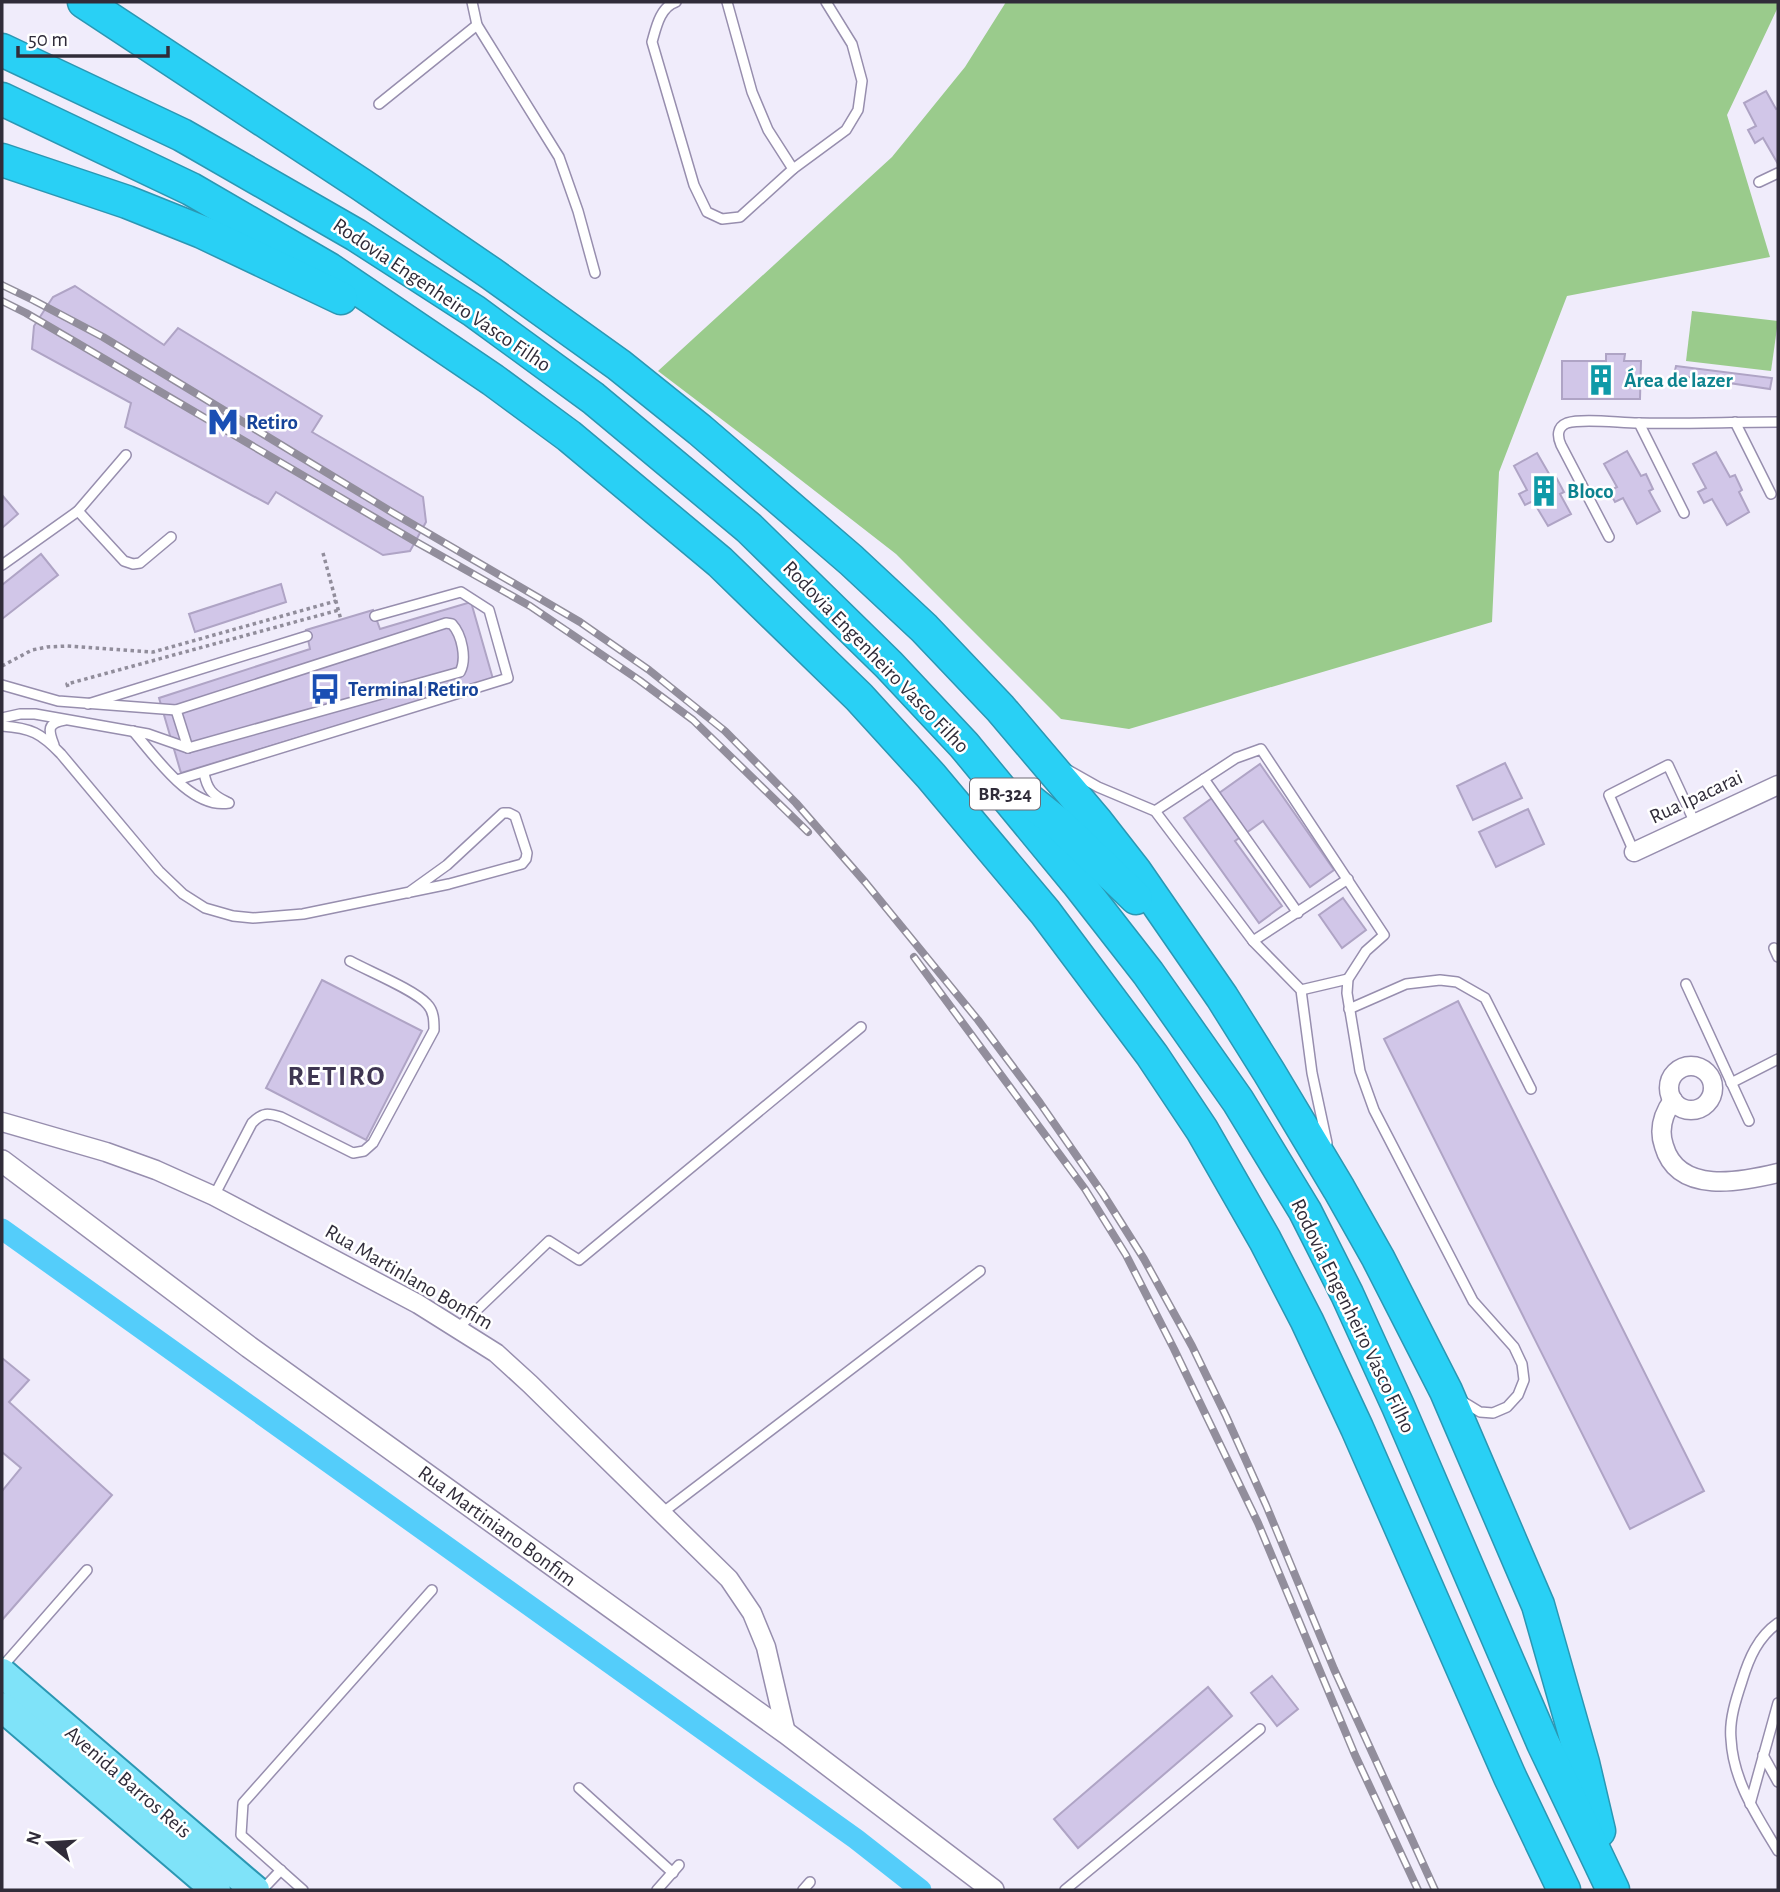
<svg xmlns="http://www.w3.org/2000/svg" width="1780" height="1892" font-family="'Alegreya Sans',sans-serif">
	<rect width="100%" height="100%" fill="#f0ecfb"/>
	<g fill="#9acb8c">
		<path d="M1006 2H1778V7L1727 115 1770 257 1567 296 1499 472 1492 622 1129 729 1061 719 896 554 770 456 658 371 892 157 965 67Z"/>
		<path d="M1692 311 1778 321 1771 371 1686 361Z"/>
	</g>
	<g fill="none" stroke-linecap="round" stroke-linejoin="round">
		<path stroke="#54cdfa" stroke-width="21" d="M2 1229 856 1839 921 1890"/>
	</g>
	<g fill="#d1c6e8" stroke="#afa4c5" stroke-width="2">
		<path d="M1766 91 1776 109 1778 108V164L1763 138 1755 143 1748 130 1756 126 1744 103Z"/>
		<path d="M75 286 164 345 178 328 322 416 312 432 423 497 426 522 410 551 383 555 276 492 268 504 125 427 131 403 32 349 34 326 53 297Z"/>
		<path d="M1606 354H1625L1624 361H1641L1640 399H1562V361H1606Z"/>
		<path d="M1676 366 1772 378 1770 389 1674 375Z"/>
		<path d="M1627 451 1641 476 1646 474 1653 489 1649 491 1660 511 1637 524 1623 498 1615 502 1609 491 1617 487 1604 464Z"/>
		<path d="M1716 452 1730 477 1735 475 1742 490 1739 492 1749 512 1727 525 1712 499 1704 503 1698 492 1706 488 1693 464Z"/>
		<path d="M1537 453 1552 479 1556 477 1564 492 1560 494 1571 514 1548 526 1533 501 1525 505 1519 494 1527 490 1514 466Z"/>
		<path d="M2 495 18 514 2 528Z"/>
		<path d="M41 554 58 575 2 619V585Z"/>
		<path d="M281 584 286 602 195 632 189 614Z"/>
		<path d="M471 602 493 679 181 773 159 698 310 649 306 630 373 610 380 629Z"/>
		<path d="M1505 763 1522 798 1473 820 1457 786Z"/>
		<path d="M1260 764 1334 870 1310 887 1263 821 1235 841 1282 906 1259 923 1184 818Z"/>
		<path d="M1528 809 1544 844 1496 867 1479 832Z"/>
		<path d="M1343 898 1366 930 1342 948 1319 915Z"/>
		<path d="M322 980 422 1031 366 1140 266 1088Z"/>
		<path d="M1458 1001 1704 1491 1630 1529 1384 1039Z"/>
		<path d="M2 1358 29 1380 9 1402 112 1495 2 1620V1491L21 1468 2 1452Z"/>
		<path d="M1272 1676 1298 1709 1277 1726 1251 1693Z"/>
		<path d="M1208 1687 1232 1716 1078 1848 1054 1819Z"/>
	</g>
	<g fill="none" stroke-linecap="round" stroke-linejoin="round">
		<defs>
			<g id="service">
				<path d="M472 2 477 25 559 157 578 211 595 273"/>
				<path d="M676 2C660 7 656 28 652 42L694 185 707 212 722 219 740 217 793 169 768 130 752 92 727 2"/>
				<path d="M379 104 477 25"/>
				<path d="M793 169 846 130 858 110 862 81 852 44 826 2"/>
				<path d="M1759 182 1778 173"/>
				<path d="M1735 422 1771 494"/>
				<path d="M1639 423 1684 513"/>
				<path d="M78 511 124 561 133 564 140 563 171 537"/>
				<path d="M1609 537 1561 445C1557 436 1557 427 1567 423 1583 418 1620 423 1638 423 1684 424 1731 422 1778 422"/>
				<path d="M2 565 78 511 126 455"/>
				<path d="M446 623 452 624C462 635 467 659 460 672L188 748 176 710Z"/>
				<path d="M2 685 58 701 176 710"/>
				<path d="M88 704 307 636"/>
				<path d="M2 718 20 714H35L148 734 188 748"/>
				<path d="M2 726C31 728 41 733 61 754L159 871 183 894 205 908 233 916 253 918 303 914 449 884 522 864 526 859 527 853 515 816 509 813H503L447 865 408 893"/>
				<path d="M133 731C155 756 191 810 229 803"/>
				<path d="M54 745C48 730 47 723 65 720"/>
				<path d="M1068 770 1098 787 1155 811 1253 941 1301 990 1312 1073 1327 1143"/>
				<path d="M204 773C207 789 212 795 227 802"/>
				<path d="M1204 779 1298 913"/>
				<path d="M177 780 508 678 489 610 461 592 375 616"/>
				<path d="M1155 811 1236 758 1261 749 1384 935 1366 951 1348 979 1347 993 1360 1071 1374 1110 1473 1301 1514 1347 1522 1364 1524 1380 1518 1395 1507 1407 1493 1413 1480 1412 1462 1401"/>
				<path d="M1634 852 1609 795 1668 765 1695 823"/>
				<path d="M1253 941 1348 879"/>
				<path d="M1774 948 1778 957"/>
				<path d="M1686 984 1749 1121"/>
				<path d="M1301 990 1348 979"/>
				<path d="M1349 1009 1406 984 1440 980 1457 982 1485 998 1531 1089"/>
				<path d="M1731 1083 1778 1059"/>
				<path d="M214 1196 252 1123C263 1112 268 1113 281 1117L353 1153 364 1151 373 1143 434 1030C434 1021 434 1011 427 1004 415 990 368 971 350 961"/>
				<path d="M458 1328 549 1241 579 1260 861 1027"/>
				<path d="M662 1513 980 1271"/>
				<path d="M1778 1623C1758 1637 1749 1658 1742 1681 1736 1699 1729 1720 1731 1739 1733 1781 1757 1816 1778 1851"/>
				<path d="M2 1667 87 1570"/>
				<path d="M1763 1755 1778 1782"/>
				<path d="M579 1788 673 1873"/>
				<path d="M1750 1804 1778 1703"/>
				<path d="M262 1890 281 1870"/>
				<path d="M303 1890 241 1835 243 1803 432 1590"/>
				<path d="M657 1890 679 1865"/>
				<path d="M803 1890 810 1882"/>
				<path d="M1065 1890 1260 1729"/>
			</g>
			<g id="minor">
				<path d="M1634 852 1778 785"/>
				<circle cx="1691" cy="1088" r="22"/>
				<path d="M1673 1100C1663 1114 1658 1129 1664 1146 1678 1195 1741 1182 1778 1173"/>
				<path d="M2 1122 106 1152 156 1170 214 1196 418 1304 496 1353 530 1384 729 1579 752 1613 766 1647 786 1733"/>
			</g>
			<path id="tertiary" d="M2 1161 249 1347 786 1733 993 1890"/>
			<g id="primary">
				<path d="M2 1673 255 1890"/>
				<path d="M2 1707 216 1890"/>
			</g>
			<g id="motorway">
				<path d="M84 2 362 185 492 274 619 365 700 430 851 560 924 628 1000 708 1096 821 1135 871 1222 997 1269 1072 1339 1189 1378 1258 1446 1391 1538 1605 1583 1763 1599 1831"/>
				<path d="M2 50 182 135 356 235 474 311 593 398 749 528 889 665 964 745 1077 882 1148 973 1238 1101 1305 1211 1347 1294 1398 1406 1543 1743 1613 1890"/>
				<path d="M2 99 191 189 329 269 493 380 569 436 720 562 859 697 931 776 1045 912 1152 1055 1202 1130 1265 1240 1307 1321 1357 1428 1510 1777 1564 1890"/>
				<path d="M2 160 127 202 202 232 341 298"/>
				<path d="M1024 796 1060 825 1136 898"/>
			</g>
		</defs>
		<use href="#service" stroke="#978eae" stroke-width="12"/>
		<use href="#minor" stroke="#978eae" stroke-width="21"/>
		<use href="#tertiary" stroke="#978eae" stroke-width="24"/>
		<use href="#primary" stroke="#2b97b3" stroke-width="32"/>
		<use href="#motorway" stroke="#2b97b3" stroke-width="35"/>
		<g stroke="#918d9b" stroke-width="3.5" stroke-dasharray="3.5 3.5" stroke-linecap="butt">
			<path d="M323 553 341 620"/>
			<path d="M2 666 32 650 47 647 67 646 153 652 336 601"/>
			<path d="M68 687 67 684 339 610"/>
		</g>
		<use href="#service" stroke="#fff" stroke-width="9"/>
		<use href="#minor" stroke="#fff" stroke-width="18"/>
		<use href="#tertiary" stroke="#fff" stroke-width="21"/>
		<use href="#primary" stroke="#7fe3f9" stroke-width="28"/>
		<use href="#motorway" stroke="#29d0f5" stroke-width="32"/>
		<defs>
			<g id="rail">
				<path d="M2 285 33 300 103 337 395 514 580 622 649 670 725 731 796 803 865 882 978 1020 1040 1103 1103 1194 1144 1259 1192 1346 1226 1416 1266 1505 1334 1669 1435 1890"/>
				<path d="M2 301 26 313 418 543 530 606 639 680 693 720 808 832"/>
				<path d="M914 957 1085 1189 1126 1255 1174 1349 1258 1523 1355 1755 1418 1890"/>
			</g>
		</defs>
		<use href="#rail" stroke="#928e9c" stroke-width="8"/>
		<use href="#rail" stroke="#fff" stroke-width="5" stroke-dasharray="16" stroke-linecap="butt"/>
	</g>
	<defs>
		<symbol id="building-bare" viewBox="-9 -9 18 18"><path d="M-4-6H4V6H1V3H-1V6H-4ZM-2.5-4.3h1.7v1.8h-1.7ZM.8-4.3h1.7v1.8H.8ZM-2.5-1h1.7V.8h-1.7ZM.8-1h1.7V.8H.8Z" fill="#0f9aa8" stroke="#fff" stroke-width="2.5" paint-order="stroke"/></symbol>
		<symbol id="metro-bare" viewBox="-9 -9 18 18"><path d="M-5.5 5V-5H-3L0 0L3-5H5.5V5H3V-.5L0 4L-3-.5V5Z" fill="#1a4fb4" stroke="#fff" stroke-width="2.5" paint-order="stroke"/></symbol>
		<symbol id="bus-bare" viewBox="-9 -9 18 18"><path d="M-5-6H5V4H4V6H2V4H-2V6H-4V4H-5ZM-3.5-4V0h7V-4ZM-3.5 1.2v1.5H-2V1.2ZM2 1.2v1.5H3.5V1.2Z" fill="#1a4fb4" stroke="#fff" stroke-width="2.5" paint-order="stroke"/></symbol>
	</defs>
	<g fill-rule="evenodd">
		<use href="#building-bare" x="1579" y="358" width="44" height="44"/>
		<use href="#metro-bare" x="201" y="400" width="44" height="44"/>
		<use href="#building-bare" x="1522" y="469" width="44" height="44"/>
		<use href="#bus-bare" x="303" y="667" width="44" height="44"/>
	</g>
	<g text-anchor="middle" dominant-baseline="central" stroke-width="5" stroke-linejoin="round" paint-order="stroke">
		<rect fill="#fff" stroke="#6e6b74" stroke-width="2" x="970" y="778.5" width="70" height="31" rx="5"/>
		<g font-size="19" font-weight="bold" fill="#302c39">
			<text x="1005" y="794">BR-324</text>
		</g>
		<g font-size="21" fill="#302c39" stroke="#fff">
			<text transform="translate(442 295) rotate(34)">Rodovia Engenheiro Vasco Filho</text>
			<text transform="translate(876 657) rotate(46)">Rodovia Engenheiro Vasco Filho</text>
			<text transform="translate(1696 797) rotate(-25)">Rua Ipacarai</text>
			<text transform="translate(409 1277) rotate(30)">Rua Martinlano Bonfim</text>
			<text transform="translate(1353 1316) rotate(64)">Rodovia Engenheiro Vasco Filho</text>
			<text transform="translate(497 1526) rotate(36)">Rua Martiniano Bonfim</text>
			<text transform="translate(128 1782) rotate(41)">Avenida Barros Reis</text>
		</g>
		<g font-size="21" font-weight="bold" fill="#0d838f" stroke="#fff" text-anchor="start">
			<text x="1624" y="380">Área de lazer</text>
			<text x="1567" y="491">Bloco</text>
		</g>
		<g font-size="21" font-weight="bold" fill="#164399" stroke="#fff" text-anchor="start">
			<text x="246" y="422">Retiro</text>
			<text x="348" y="689">Terminal Retiro</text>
		</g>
		<g font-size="28" font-weight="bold" letter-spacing="2" fill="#3f3652" stroke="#fff">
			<text x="337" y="1077">RETIRO</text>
		</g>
	</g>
	<rect width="1780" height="1892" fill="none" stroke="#302c39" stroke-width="7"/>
	<g transform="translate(49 1843) rotate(288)" stroke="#ffffff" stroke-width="5" paint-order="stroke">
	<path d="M0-5L12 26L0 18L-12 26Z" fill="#302c39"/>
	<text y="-10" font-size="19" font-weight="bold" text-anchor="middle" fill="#302c39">N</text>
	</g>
	<path d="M18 46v10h150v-10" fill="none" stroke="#302c39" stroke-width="3.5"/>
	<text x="28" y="46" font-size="21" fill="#302c39" stroke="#ffffff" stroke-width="5" paint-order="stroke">50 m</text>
</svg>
